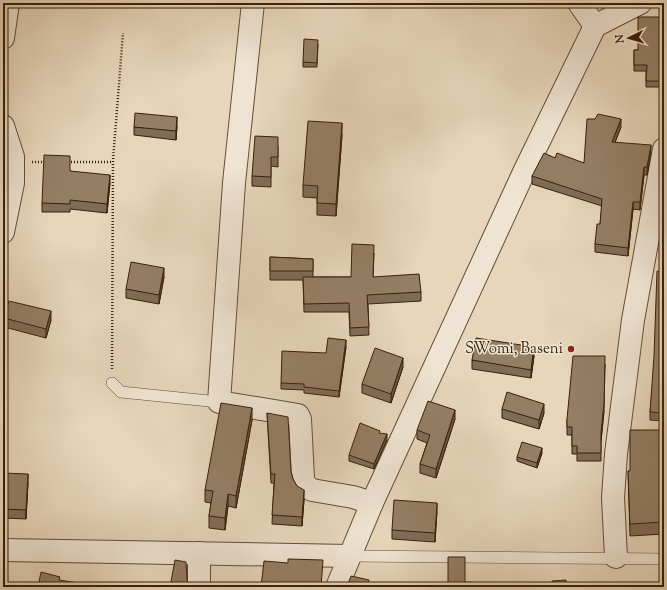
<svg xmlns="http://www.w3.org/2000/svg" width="667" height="590" font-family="'Sorts Mill Goudy',serif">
	<rect width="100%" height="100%" fill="#e7d6bb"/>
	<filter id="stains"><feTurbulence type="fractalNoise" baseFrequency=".005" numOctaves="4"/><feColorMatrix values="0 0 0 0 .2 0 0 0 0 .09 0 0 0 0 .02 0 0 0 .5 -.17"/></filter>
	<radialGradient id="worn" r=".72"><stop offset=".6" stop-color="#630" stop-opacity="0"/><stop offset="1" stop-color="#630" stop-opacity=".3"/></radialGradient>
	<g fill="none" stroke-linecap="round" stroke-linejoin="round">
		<defs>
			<g id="service">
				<path d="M112 383 121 392 219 402"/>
				<path d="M350 556 664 559"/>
			</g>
			<g id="minor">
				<path d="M253 3 234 183 219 402 298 415 300 419 303 478 305 485 312 490 353 497 372 503"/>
				<path d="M579 3 595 26"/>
				<path d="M3 38 8 3"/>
				<path d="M3 126 13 157V183L3 232"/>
				<path d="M3 550 350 556"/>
				<path d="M616 557 613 498 616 454 633 320 664 149"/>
				<path d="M199 587V553"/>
				<path d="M337 587 372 503 524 172 595 26 640 3"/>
			</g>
		</defs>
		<use href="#service" stroke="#654d35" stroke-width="12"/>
		<use href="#minor" stroke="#654d35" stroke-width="24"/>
		<g stroke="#3a1f08" stroke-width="2.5" stroke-dasharray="1 2" stroke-linecap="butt">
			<path d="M32 162H47"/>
			<path d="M68 162H113"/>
			<path d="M112 369 113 160 123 33"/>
		</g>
		<use href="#service" stroke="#efe4d3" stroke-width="11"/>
		<use href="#minor" stroke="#efe4d3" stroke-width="22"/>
	</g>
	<g fill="#7f6c57" stroke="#3a1f08">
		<path d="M318 44 317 67H303V62Z"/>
		<path d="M634 50H664V87H646V71H634Z"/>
		<path d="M177 126 176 140 134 135V127Z"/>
		<path d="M621 127 615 142 651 153 647 175H644L640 210 633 209 628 256 595 252V244L600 224 602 206 532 184V176L555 158 584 163Z"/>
		<path d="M342 135 336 216 317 215V198L303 197V185Z"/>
		<path d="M278 146V167L271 166V187L252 186V176Z"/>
		<path d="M70 171 110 183 107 213 70 209V212H42V203Z"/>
		<path d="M374 253 373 277 421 292V301L368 304 369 335 350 336 349 312H304L303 280H270V257L313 259V277H351Z"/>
		<path d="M664 272V421L650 420V412Z"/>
		<path d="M164 277 159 304 126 298V289Z"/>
		<path d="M4 318 51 320 46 338 4 327Z"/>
		<path d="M346 347 339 397 304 393V390L281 389V383L326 353Z"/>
		<path d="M534 356 531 378 472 369V360Z"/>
		<path d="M403 367 391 403 362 393V384Z"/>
		<path d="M502 409 544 413 539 429 502 418Z"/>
		<path d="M604 411 601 441V461H577V454H572V435H567V419Z"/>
		<path d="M267 413 291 472 293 479 304 500 302 526 272 524 274 483H271Z"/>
		<path d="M455 419 436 478 420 473V464L427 443 417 439V430Z"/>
		<path d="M252 420 236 508 228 506 225 530 209 528V516L211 503 205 502V490Z"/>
		<path d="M380 433 387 440 374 469 349 461V455Z"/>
		<path d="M661 438H664V534L630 536 628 471H630Z"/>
		<path d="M542 453 537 468 517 461V457Z"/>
		<path d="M3 473 28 483 26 519 3 518Z"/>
		<path d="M437 511 435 542 392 539V530Z"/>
	</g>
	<g fill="#685847" stroke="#3a1f08">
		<path d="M177 117V126L176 140V131Z"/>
		<path d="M621 119V127L612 150V142Z"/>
		<path d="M342 123V135L336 216V204Z"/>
		<path d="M651 145V153L647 175V167Z"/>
		<path d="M644 167V175L640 210V202Z"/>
		<path d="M110 175V183L107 213V204Z"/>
		<path d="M633 202V209L628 256V248Z"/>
		<path d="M164 268V277L159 304V295Z"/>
		<path d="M51 311V320L46 338V329Z"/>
		<path d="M346 340V347L339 397V391Z"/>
		<path d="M534 347V356L531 378V370Z"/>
		<path d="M403 358V367L391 403V394Z"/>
		<path d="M605 364 604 411 601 441V433Z"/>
		<path d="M544 404V413L539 429V420Z"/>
		<path d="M252 408V420L236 508V496Z"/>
		<path d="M455 410V419L436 478V469Z"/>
		<path d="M387 434V440L374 469V464Z"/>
		<path d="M542 448V453L537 468V463Z"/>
		<path d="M28 474V483L26 519V510Z"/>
		<path d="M304 490V500L302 526V517Z"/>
		<path d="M228 494V506L225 530V518Z"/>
		<path d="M437 503V511L435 542V533Z"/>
	</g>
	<g fill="#947e65" stroke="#3a1f08">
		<path d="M638 17H661L660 50H664V81H646L647 65H634V50H638Z"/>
		<path d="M304 39 318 40 317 63 303 62Z"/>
		<path d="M135 113 177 117 176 131 134 127Z"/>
		<path d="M598 114 621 119 612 142 651 145 647 167H644L640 202H633L628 248 595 244 597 224H600L602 199 532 176 544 153 555 158 557 153 584 163 587 119H595Z"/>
		<path d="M308 121 342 123 336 204 317 203 318 186 303 185Z"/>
		<path d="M255 136 278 137V157H271V177L252 176Z"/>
		<path d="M44 155 70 156V171L110 175 107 204 70 200V204L42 203Z"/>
		<path d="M352 244 374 245 373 277 419 274 421 292 367 295 369 327 350 328 349 303 304 304 303 277H351Z"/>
		<path d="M270 257 313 259V271H270Z"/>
		<path d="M131 262 164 268 159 295 126 289Z"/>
		<path d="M657 271 664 272V413L650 412 654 356Z"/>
		<path d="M9 301 51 311 46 329 4 318Z"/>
		<path d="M328 338 346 340 339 391 304 387V384L281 383 282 351 326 353Z"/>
		<path d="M476 338 534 347 531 370 472 360Z"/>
		<path d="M375 348 403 358 391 394 362 384Z"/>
		<path d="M573 356H605L604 403 601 433V453H577V446H572V427H567V419Z"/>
		<path d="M507 392 544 404 539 420 502 409Z"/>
		<path d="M428 401 455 410 436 469 420 464 430 435 417 430Z"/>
		<path d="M221 403 252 408 236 496 228 494 225 518 209 516 213 491 205 490Z"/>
		<path d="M267 413 288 417 291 472 293 479 297 486 304 490 302 517 272 515 275 474H271Z"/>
		<path d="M360 423 380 431 379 433 387 434 374 464 349 455Z"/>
		<path d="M630 430H661V438H664V522L630 524 628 471H630Z"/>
		<path d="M522 442 542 448 537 463 517 457Z"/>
		<path d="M3 473 28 474 26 510 3 509Z"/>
		<path d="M394 500 437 503 435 533 392 530Z"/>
		<path d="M448 557H465V582L489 583V587H448Z"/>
		<path d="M288 559 323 560 321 587H261L264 561 288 563Z"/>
		<path d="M175 560 186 562 187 579 188 584 191 587H170Z"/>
		<path d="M41 572 60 577 59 580 85 584 84 586 91 587H38Z"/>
		<path d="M351 576 369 580 367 587H347L348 584Z"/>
		<path d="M566 580 567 587H552V581Z"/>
		<path d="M619 585V587H590Z"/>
	</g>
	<circle fill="#8f2418" stroke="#efe4d3" stroke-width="1.5" cx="571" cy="349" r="4"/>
	<g text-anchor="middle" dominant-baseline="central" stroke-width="3" stroke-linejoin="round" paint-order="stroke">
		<g font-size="15" fill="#3a1f08" stroke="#efe4d3" text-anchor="end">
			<text x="563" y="349">SWomi, Baseni</text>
		</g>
	</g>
	<rect width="667" height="590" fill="none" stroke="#e7d6bb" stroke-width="16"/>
	<rect x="4" y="4" width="659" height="582" fill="none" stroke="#3a1f08" stroke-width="2"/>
	<rect x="8" y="8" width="651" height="574" fill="none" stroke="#3a1f08"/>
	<g transform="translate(629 38) rotate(265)" stroke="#efe4d3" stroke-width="3" paint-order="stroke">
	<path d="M0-3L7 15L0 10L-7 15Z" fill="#3a1f08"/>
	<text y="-6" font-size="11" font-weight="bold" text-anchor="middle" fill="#3a1f08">N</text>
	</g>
	<rect width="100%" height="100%" filter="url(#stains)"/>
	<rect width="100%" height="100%" fill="url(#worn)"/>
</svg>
